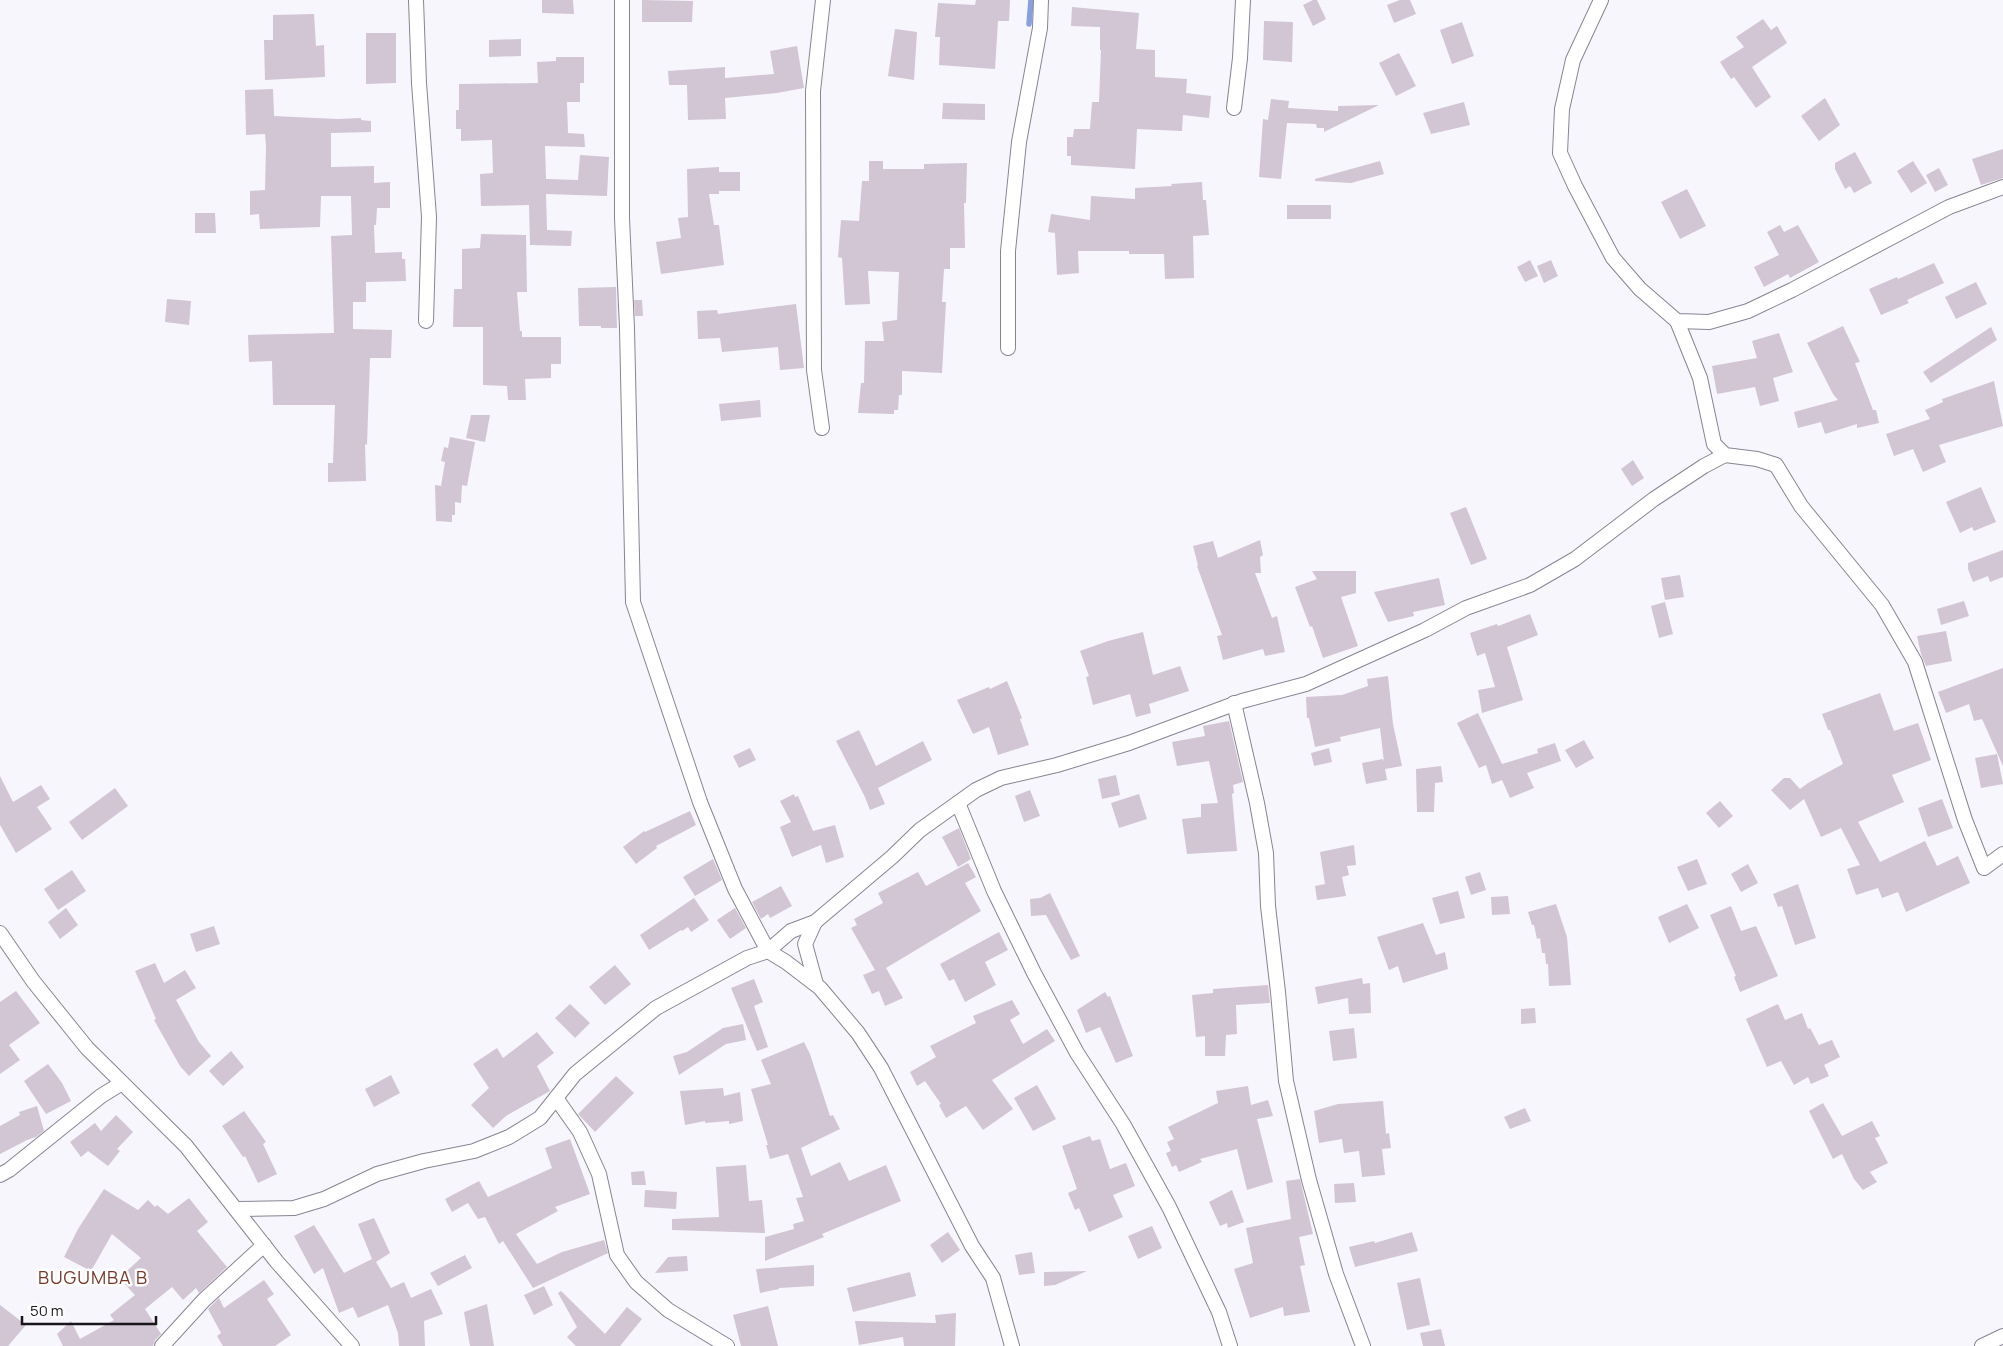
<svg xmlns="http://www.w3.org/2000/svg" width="2003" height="1346" font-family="Manrope,sans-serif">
	<rect width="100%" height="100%" fill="#f8f6fd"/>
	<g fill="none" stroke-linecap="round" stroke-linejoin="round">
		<path stroke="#87a0e1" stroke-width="5.5" d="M1029 24 1031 0"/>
	</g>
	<g fill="#d2c5d4">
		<path d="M542 0H573L574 14 542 13Z"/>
		<path d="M642 0 693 1 692 22H642Z"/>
		<path d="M976 0H1010L1009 21H998L995 69 939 65 940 37H935L938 3 975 5Z"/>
		<path d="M1313 0H1317L1326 19 1313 26 1303 5Z"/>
		<path d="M1400 0H1410L1416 14 1394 23 1387 5Z"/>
		<path d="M1072 7 1139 13 1136 49 1155 50V77L1187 79 1186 93 1211 96 1209 118 1183 115 1182 131 1137 129 1135 169 1071 165V156H1067V137H1073L1074 129H1090L1092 102H1099L1101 50H1100V27L1071 26Z"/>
		<path d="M314 14 316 46 324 45 325 77 265 80 264 40H273V15Z"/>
		<path d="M1763 19 1771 30 1777 26 1787 43 1752 67 1771 97 1756 108 1734 77 1731 79 1720 62 1744 47 1736 37Z"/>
		<path d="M1264 21 1293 22 1292 62 1263 60Z"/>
		<path d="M1462 22 1474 56 1452 64 1440 30Z"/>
		<path d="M895 29 917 32 914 80 888 76Z"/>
		<path d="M366 33H396V83L366 84Z"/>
		<path d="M521 39V56L489 57V40Z"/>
		<path d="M797 46 804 88 777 93 725 98 726 119 688 120 687 85H669L668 71 725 67V78L774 74 770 51Z"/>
		<path d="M1399 53 1416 86 1396 96 1379 63Z"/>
		<path d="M556 57H584V83H580V102H567L568 133 584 134 585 147 545 146 546 179 578 180 580 155 609 157 607 196 546 194 547 230 572 231 571 246 530 245 529 205 481 206 480 174 493 173 492 140 461 141V129H456V110H459V84L538 83 537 62 556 61Z"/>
		<path d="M273 89 274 116 337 119 361 118V120L371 121V132L331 133V167L374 166V183L390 182V208H377L376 225H374L375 253 402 252V259H405L406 281 366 282V302H353V329L392 330 391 358H370L367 445 365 444 366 481 328 482V463H333L335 405H273L272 361 249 362 248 335 334 333 331 236 352 235 351 196H321L320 227 260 229 259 214 250 215V191L265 190 266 147 265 134 246 135 245 90Z"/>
		<path d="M1825 98 1840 125 1819 141 1801 116Z"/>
		<path d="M1271 99 1289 101 1288 108 1338 111V106L1379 105 1324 132V128H1317L1316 124 1287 123 1281 179 1259 177 1263 119 1268 120Z"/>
		<path d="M1464 102 1470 125 1431 134 1423 113Z"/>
		<path d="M943 103 985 104V120L942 119Z"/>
		<path d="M2003 149V178L1981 185 1972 159Z"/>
		<path d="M1855 152 1872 183 1854 193 1850 186 1845 189 1835 169V163Z"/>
		<path d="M869 161H883V169H924V164L967 163 966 203H964L965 248H950V269H944L942 302H946L942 373 902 371V395H899L898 410H894V414L858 413 861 383H864L865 341H884L882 322 897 320 899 272 868 271 870 304 845 305 842 258 838 257 841 220 859 221 862 181H869Z"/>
		<path d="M1380 161 1384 174 1351 183 1315 181V179Z"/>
		<path d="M1913 161 1927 183 1911 193 1897 171Z"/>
		<path d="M719 167V172H740V191H719V194H709L714 225H719L724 265 661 274 656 242 681 238 678 218 688 217 687 169Z"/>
		<path d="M1939 168 1948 185 1935 192 1926 175Z"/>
		<path d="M1202 182 1203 200H1206L1209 235 1193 236 1194 278 1165 279 1164 254H1129V251H1078L1079 273 1057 275 1055 233 1048 232 1051 214 1090 220 1091 196 1135 199V188L1172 186 1171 184Z"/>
		<path d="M1687 189 1706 226 1680 239 1661 202Z"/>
		<rect x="1287" y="205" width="44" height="14"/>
		<path d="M195 213H215L216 233H195Z"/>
		<path d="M1780 225 1784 232 1798 225 1819 262 1790 278 1788 274 1764 287 1754 267 1779 255 1767 232Z"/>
		<path d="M481 234 526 235 527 292H517L520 331H522V337H561V364H551V378L525 379 526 400H508L507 386 483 385V327H453L454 289H462V249L480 248Z"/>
		<path d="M1530 260 1538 276 1525 282 1517 267Z"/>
		<path d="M1551 260 1558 276 1544 283 1537 266Z"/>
		<path d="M1934 263 1944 283 1907 300 1909 303 1881 315 1869 289 1897 277 1898 279Z"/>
		<path d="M1976 282 1987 304 1956 319 1945 297Z"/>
		<path d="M616 287 617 328H601V326H579L578 288Z"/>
		<path d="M167 299 191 301 189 325 165 322Z"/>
		<path d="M634 300H642L643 316H635Z"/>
		<path d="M796 304 804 368 780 370 778 347 722 352 720 338 698 339 697 311 717 310 718 314Z"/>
		<path d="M1843 326 1860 362 1855 363 1873 410H1876L1879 423 1857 428V424L1825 434 1821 422 1798 428 1794 412 1838 400 1833 394 1807 343Z"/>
		<path d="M1991 327 1997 340 1931 383 1923 372Z"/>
		<path d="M1779 333 1793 372 1773 378 1779 401 1760 406 1755 387 1717 394 1712 366 1757 358 1752 341Z"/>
		<path d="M1994 381 2003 426 1939 445 1946 462 1923 472 1913 449 1894 456 1886 434 1930 419 1925 410 1943 402 1942 399Z"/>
		<path d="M760 400 761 417 721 421 719 404Z"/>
		<path d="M471 415H490L485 442 466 438Z"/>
		<path d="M450 437 475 442 467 486 462 485 461 503 455 502V515H452V522L436 521 435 485 441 486 445 462 441 461 444 447 448 448Z"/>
		<path d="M1633 460 1644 478 1632 486 1621 469Z"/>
		<path d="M1981 487 1996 522 1974 531 1972 527 1960 533 1946 502Z"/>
		<path d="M1466 507 1487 559 1471 565 1450 513Z"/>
		<path d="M1260 540 1263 555 1260 557 1261 573H1255L1272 618 1277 616 1285 652 1265 656 1263 649 1223 660 1217 636 1222 635 1197 566 1198 565 1193 546 1213 541 1218 558Z"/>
		<path d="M2003 550V577L1990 582 1988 576 1973 582 1968 569V563Z"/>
		<path d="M1312 571H1356V593L1341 597 1358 646 1323 658 1312 626 1310 627 1295 587 1317 579Z"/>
		<path d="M1680 575 1684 597 1665 600 1661 578Z"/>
		<path d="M1439 578 1445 605 1413 612 1414 616 1388 622 1374 592Z"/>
		<path d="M1964 601 1969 616 1941 625 1937 609Z"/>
		<path d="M1665 602 1673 634 1659 638 1651 606Z"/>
		<path d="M1530 614 1538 635 1507 647 1523 700 1482 713 1478 690 1495 687 1485 653 1477 656 1470 633 1497 624 1498 626Z"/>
		<path d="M1946 631 1952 661 1926 666 1921 654 1917 636Z"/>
		<path d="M1143 632 1153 675 1180 666 1189 691 1149 704 1151 713 1136 717 1130 694 1093 705 1086 677 1089 676 1080 651 1108 641Z"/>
		<path d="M2003 668V766L1982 719 1974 721 1969 704 1946 713 1938 692Z"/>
		<path d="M1388 676 1393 724 1402 766 1385 769 1387 780 1366 784 1362 763 1383 759 1384 762 1380 728 1340 737 1341 741 1315 747 1309 718H1307L1306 697 1342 695 1368 686 1367 679Z"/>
		<path d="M1007 681 1022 718 1020 719 1029 745 998 755 989 727 973 734 957 700 989 687 990 689Z"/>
		<path d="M1880 693 1894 731 1918 723 1931 760 1892 775 1904 802 1858 822 1880 862 1925 841 1937 866 1958 856 1970 883 1906 912 1898 892 1882 898 1878 888 1856 895 1847 869 1860 865 1841 828 1821 837 1804 799 1790 810 1771 790 1784 778H1790L1800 789 1808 783 1843 764 1830 730H1828L1822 714Z"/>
		<path d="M1478 713 1502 764 1538 753 1537 749 1555 743 1561 761 1527 773 1534 788 1510 798 1502 780 1492 784 1486 765 1479 768 1457 723Z"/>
		<path d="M1229 721 1243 782 1233 785 1234 793 1232 794 1237 851 1187 854 1182 819 1201 817V804L1218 803 1209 761 1177 766 1172 742 1205 736 1203 726Z"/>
		<path d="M859 730 876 766 923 741 932 760 878 788 885 804 870 810 865 797 836 741Z"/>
		<path d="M1584 740 1594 758 1576 768 1565 750Z"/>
		<path d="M750 748 756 760 739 768 733 756Z"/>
		<path d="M1329 748 1332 762 1314 766 1311 753Z"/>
		<path d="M1997 754 2003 784 1981 788 1975 758Z"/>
		<path d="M1441 766 1443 782 1435 783 1434 812H1417L1416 769Z"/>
		<path d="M1116 775 1120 795 1102 799 1098 779Z"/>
		<path d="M0 776 13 802 41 785 50 799 37 807 52 829 16 853 0 825Z"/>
		<path d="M115 788 128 806 82 840 69 822Z"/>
		<path d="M1030 790 1040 816 1024 822 1015 796Z"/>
		<path d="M794 794 795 797 798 796 813 831 835 825 844 857 826 863 821 845 792 857 780 827 791 822 780 801Z"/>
		<path d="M1139 794 1147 819 1119 828 1111 803Z"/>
		<path d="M1942 799 1953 828 1928 837 1918 808Z"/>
		<path d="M1720 801 1733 816 1719 828 1706 813Z"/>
		<path d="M690 811 696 825 656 846 657 848 636 864 623 847 644 831 645 832Z"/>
		<path d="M959 828 971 859 958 867 942 837Z"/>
		<path d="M1354 845 1356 865 1347 866 1349 875 1342 877 1346 896 1317 900 1315 886 1325 884 1320 852Z"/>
		<path d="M713 859 722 880 695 896 683 877Z"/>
		<path d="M1697 859 1707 884 1688 891 1677 867Z"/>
		<path d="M968 863 976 877 965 883 981 911 886 968 903 998 885 1006 879 991 872 994 863 975 875 970 851 928 857 925 854 919 883 903 878 893 918 872 926 886Z"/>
		<path d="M1748 864 1758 883 1741 892 1731 874Z"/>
		<path d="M72 870 86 891 58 910 44 889Z"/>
		<path d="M1480 872 1486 890 1471 895 1465 877Z"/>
		<path d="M1798 884 1816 938 1795 945 1782 906 1778 907 1773 894Z"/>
		<path d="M781 886 792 906 770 918 768 914 761 919 752 902Z"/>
		<path d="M1458 891 1465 918 1440 924 1432 898Z"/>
		<path d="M1050 893 1080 956 1071 960 1046 915 1031 916 1030 899 1040 898Z"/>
		<path d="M1508 896 1510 914 1492 915 1491 897Z"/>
		<path d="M694 898 709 920 691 932 688 927 682 931 681 930 649 950 640 935Z"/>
		<path d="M1556 904 1567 937 1571 985 1549 986 1548 964H1546L1545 953H1542L1540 938 1537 939 1534 925H1532L1528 912Z"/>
		<path d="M1687 904 1699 928 1669 943 1658 917Z"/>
		<path d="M1731 906 1741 931 1756 926 1778 976 1740 992 1734 977 1736 976 1710 915Z"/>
		<path d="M66 908 78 925 60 939 48 922Z"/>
		<path d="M735 908 746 928 730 939 717 920Z"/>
		<path d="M1423 923 1436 955 1445 952 1448 969 1403 983 1398 966 1389 970 1377 937Z"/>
		<path d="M214 926 220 944 196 952 190 934Z"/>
		<path d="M999 932 1008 950 985 962 996 985 965 1002 954 979 949 981 940 964Z"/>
		<path d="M155 963 164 983 185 970 196 988 176 1000 199 1042 211 1056 189 1076 180 1066 154 1020 156 1019 135 971Z"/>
		<path d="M615 965 631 984 605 1005 589 987Z"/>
		<path d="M1362 978 1363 984 1370 983 1371 1013 1349 1014 1348 998 1318 1004 1315 987Z"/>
		<path d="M754 979 763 1002 754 1006 768 1047 757 1051 731 988Z"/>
		<path d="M1268 985 1270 1003 1236 1005 1237 1034 1226 1035 1225 1056H1205V1036L1196 1037 1192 995 1213 993V989Z"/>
		<path d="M16 991 40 1023 9 1045 20 1060 0 1074V1002Z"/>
		<path d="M1105 992 1108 997 1110 996 1133 1056 1116 1063 1100 1027 1086 1033 1077 1010Z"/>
		<path d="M1012 1000 1020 1014 1010 1020 1023 1044 1047 1029 1055 1041 992 1080 1013 1109 983 1130 966 1106 946 1118 939 1105 941 1104 925 1081 917 1086 910 1072 936 1057 930 1046 976 1023 973 1016Z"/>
		<path d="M570 1004 590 1023 575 1038 555 1018Z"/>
		<path d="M1778 1004 1785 1020 1802 1013 1808 1029 1810 1028 1819 1045 1832 1040 1840 1057 1824 1065 1829 1076 1811 1084 1808 1077 1794 1085 1781 1061 1767 1067 1746 1019Z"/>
		<path d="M1535 1008 1536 1023 1521 1024V1009Z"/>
		<path d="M743 1024 746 1040 726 1044 679 1075 673 1056 687 1052 723 1028Z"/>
		<path d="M1354 1028 1357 1058 1333 1061 1329 1031Z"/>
		<path d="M537 1032 554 1053 537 1066 550 1091 506 1116 493 1128 471 1105 489 1088 473 1064 497 1048 503 1058Z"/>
		<path d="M804 1042 810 1054 830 1116 833 1115 840 1129 801 1148 811 1176 840 1162 849 1181 886 1165 901 1201 822 1234 824 1237 765 1261V1237L794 1229 793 1224 804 1221 796 1198 803 1197 788 1154 770 1159 766 1145H768L751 1089 771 1084 761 1060Z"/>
		<path d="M231 1051 244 1067 223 1086 209 1071Z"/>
		<path d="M48 1064 62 1083 71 1101 46 1114 24 1081Z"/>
		<path d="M391 1075 400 1093 374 1107 365 1089Z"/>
		<path d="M616 1076 634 1093 595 1132 578 1114Z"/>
		<path d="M1037 1085 1056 1119 1033 1131 1014 1098Z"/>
		<path d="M1248 1086 1251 1105 1268 1100 1273 1116 1257 1119 1273 1182 1247 1190 1237 1149 1200 1159 1202 1162 1179 1172 1176 1165 1172 1167 1166 1153 1171 1151 1167 1142 1174 1139 1168 1127 1218 1103 1216 1091Z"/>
		<path d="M723 1088 724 1096 740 1092 743 1121 729 1124V1121L705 1123V1121L685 1125 680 1091Z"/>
		<path d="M1383 1101 1386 1134 1389 1133 1391 1148 1382 1149 1385 1175 1362 1177 1359 1151 1344 1153 1342 1139 1319 1143 1314 1111 1338 1104Z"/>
		<path d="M1823 1103 1842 1136 1872 1121 1880 1136 1875 1138 1888 1163 1870 1172 1877 1182 1863 1190 1854 1179 1842 1154 1833 1159 1809 1111Z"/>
		<path d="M37 1106 44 1131 36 1137 27 1140 0 1154V1126L20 1115 19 1112Z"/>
		<path d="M1525 1108 1531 1121 1510 1129 1504 1117Z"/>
		<path d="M244 1111 266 1142 263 1144 277 1174 258 1183 245 1156 243 1157 222 1126Z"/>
		<path d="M116 1115 133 1132 117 1149 120 1151 108 1166 88 1151 81 1157 70 1142 95 1123 101 1131Z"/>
		<path d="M1090 1136 1092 1141 1100 1139 1110 1169 1126 1163 1135 1186 1113 1195 1123 1217 1089 1232 1079 1208 1075 1210 1068 1193 1077 1189 1062 1146Z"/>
		<path d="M570 1139 590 1194 555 1207 558 1211 516 1234 537 1264 562 1252 604 1240 608 1253 533 1288 503 1241 499 1244 485 1217 478 1219 468 1203 452 1212 445 1199 479 1181 488 1197 552 1168 545 1148Z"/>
		<path d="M746 1165 749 1201 762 1200 765 1233 672 1230V1219L719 1217 716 1167Z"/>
		<path d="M644 1171 646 1185H632L631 1172Z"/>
		<path d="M1300 1179 1313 1234 1299 1237 1305 1265 1300 1266 1310 1312 1284 1316 1283 1307 1250 1318 1234 1269 1253 1263 1246 1228 1291 1219 1286 1181Z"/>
		<path d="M1354 1183 1356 1202 1335 1203 1334 1184Z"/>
		<path d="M104 1189 138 1210 148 1200 155 1207 157 1205 168 1214 189 1198 208 1222 197 1231 227 1267 199 1293 196 1288 183 1300 172 1287 145 1309 161 1334 155 1340 153 1346H63L57 1334 71 1321 80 1339 114 1320 110 1315 135 1295 119 1278 141 1258 112 1234 91 1271 64 1257 78 1229Z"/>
		<path d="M645 1190 677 1192 676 1209 644 1207Z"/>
		<path d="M1232 1190 1244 1222 1228 1228 1227 1223 1220 1226 1209 1202Z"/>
		<path d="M374 1218 390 1253 376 1262 391 1288 404 1282 411 1298 431 1289 443 1314 424 1321 425 1346H399L398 1333 388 1305 358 1318 353 1307 339 1313 323 1268 314 1274 294 1236 314 1225 344 1273 372 1259 358 1224Z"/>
		<path d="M1152 1226 1162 1248 1138 1259 1128 1236Z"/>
		<path d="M948 1232 960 1250 942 1263 930 1245Z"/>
		<path d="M1412 1232 1418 1251 1355 1267 1349 1247 1374 1241 1375 1243Z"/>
		<path d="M1032 1252 1035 1273 1019 1275 1015 1255Z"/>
		<path d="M465 1255 472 1268 438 1286 430 1273Z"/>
		<path d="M687 1256 688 1271 655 1273 668 1257Z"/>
		<path d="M814 1265V1286L779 1288V1289L760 1293 756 1269Z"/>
		<path d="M1087 1271 1055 1285 1044 1286V1272Z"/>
		<path d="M910 1272 916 1296 853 1312 847 1288Z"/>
		<path d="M1420 1278 1430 1325 1407 1330 1397 1283Z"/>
		<path d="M264 1280 274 1294 267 1299 291 1335 275 1346H223L217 1336 221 1333 208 1309 219 1298 224 1308Z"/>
		<path d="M544 1286 553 1305 534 1315 524 1295Z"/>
		<path d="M561 1291 605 1334 627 1307 642 1319 620 1346H576L567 1337 577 1327 558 1293Z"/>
		<path d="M487 1304 494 1346H470L464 1312Z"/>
		<path d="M0 1305 26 1325 8 1346H0Z"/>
		<path d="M768 1306 778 1346H741L733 1315Z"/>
		<path d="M956 1313 955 1346H904L903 1337 859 1345 855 1321 936 1323 935 1315Z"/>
		<path d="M1441 1329 1445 1346H1423L1420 1333Z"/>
	</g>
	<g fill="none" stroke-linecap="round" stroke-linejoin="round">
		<defs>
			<g id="street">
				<path d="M416 0 419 83 429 217 426 321"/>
				<path d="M622 0V218L627 328 633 602 700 802 735 889 768 951 786 962 820 988 858 1033 881 1068 972 1246 993 1278 1012 1346"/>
				<path d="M1601 0 1573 60 1562 109 1560 153 1575 186 1613 258 1640 289 1677 321 1709 322 1748 311 1792 290 1949 207 2003 187"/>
				<path d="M1234 108 1240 58 1243 0"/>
				<path d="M1677 321 1700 378 1714 444 1725 455 1757 459 1776 465 1801 506 1882 605 1915 662 1965 820 1984 868 2003 854"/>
				<path d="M1008 348V251L1019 142 1040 28 1041 0"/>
				<path d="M822 428 814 370 813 91 823 0"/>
				<path d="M1234 703 1257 803 1266 853 1268 906 1278 992 1286 1081 1309 1180 1336 1274 1363 1346"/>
				<path d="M958 803 994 891 1034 973 1077 1053 1123 1124 1169 1207 1219 1312 1230 1346"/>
				<path d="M815 922 805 944 816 984"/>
				<path d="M0 933 33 981 87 1048 186 1146 277 1262 352 1346"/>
				<path d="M556 1098 580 1132 599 1174 617 1255 636 1282 668 1310 727 1346"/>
				<path d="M0 1175 9 1170 101 1096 122 1083"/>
				<path d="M236 1209 294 1208 324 1199 377 1174 424 1161 474 1151 509 1137 540 1118 575 1074 656 1008 747 958 768 951 791 931 815 922 892 857 920 830 976 790 1001 778 1057 765 1129 743 1242 701 1306 684 1425 630 1466 608 1530 585 1575 559 1654 499 1704 466 1725 455"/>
				<path d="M162 1346 204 1300 264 1245"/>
				<path d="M1982 1346 2003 1336"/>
			</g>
		</defs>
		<use href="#street" stroke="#898393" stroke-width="16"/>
		<use href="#street" stroke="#fff" stroke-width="14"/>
	</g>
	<g text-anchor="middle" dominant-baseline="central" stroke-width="5" stroke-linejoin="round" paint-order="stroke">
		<g font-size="18" letter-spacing="1" fill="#793525" stroke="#fff">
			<text x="93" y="1277">BUGUMBA B</text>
		</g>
	</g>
	<path d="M22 1316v8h134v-8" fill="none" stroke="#18151b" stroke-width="2.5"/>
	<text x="30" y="1316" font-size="15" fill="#18151b" stroke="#ffffff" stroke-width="4" paint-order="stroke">50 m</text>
</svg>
